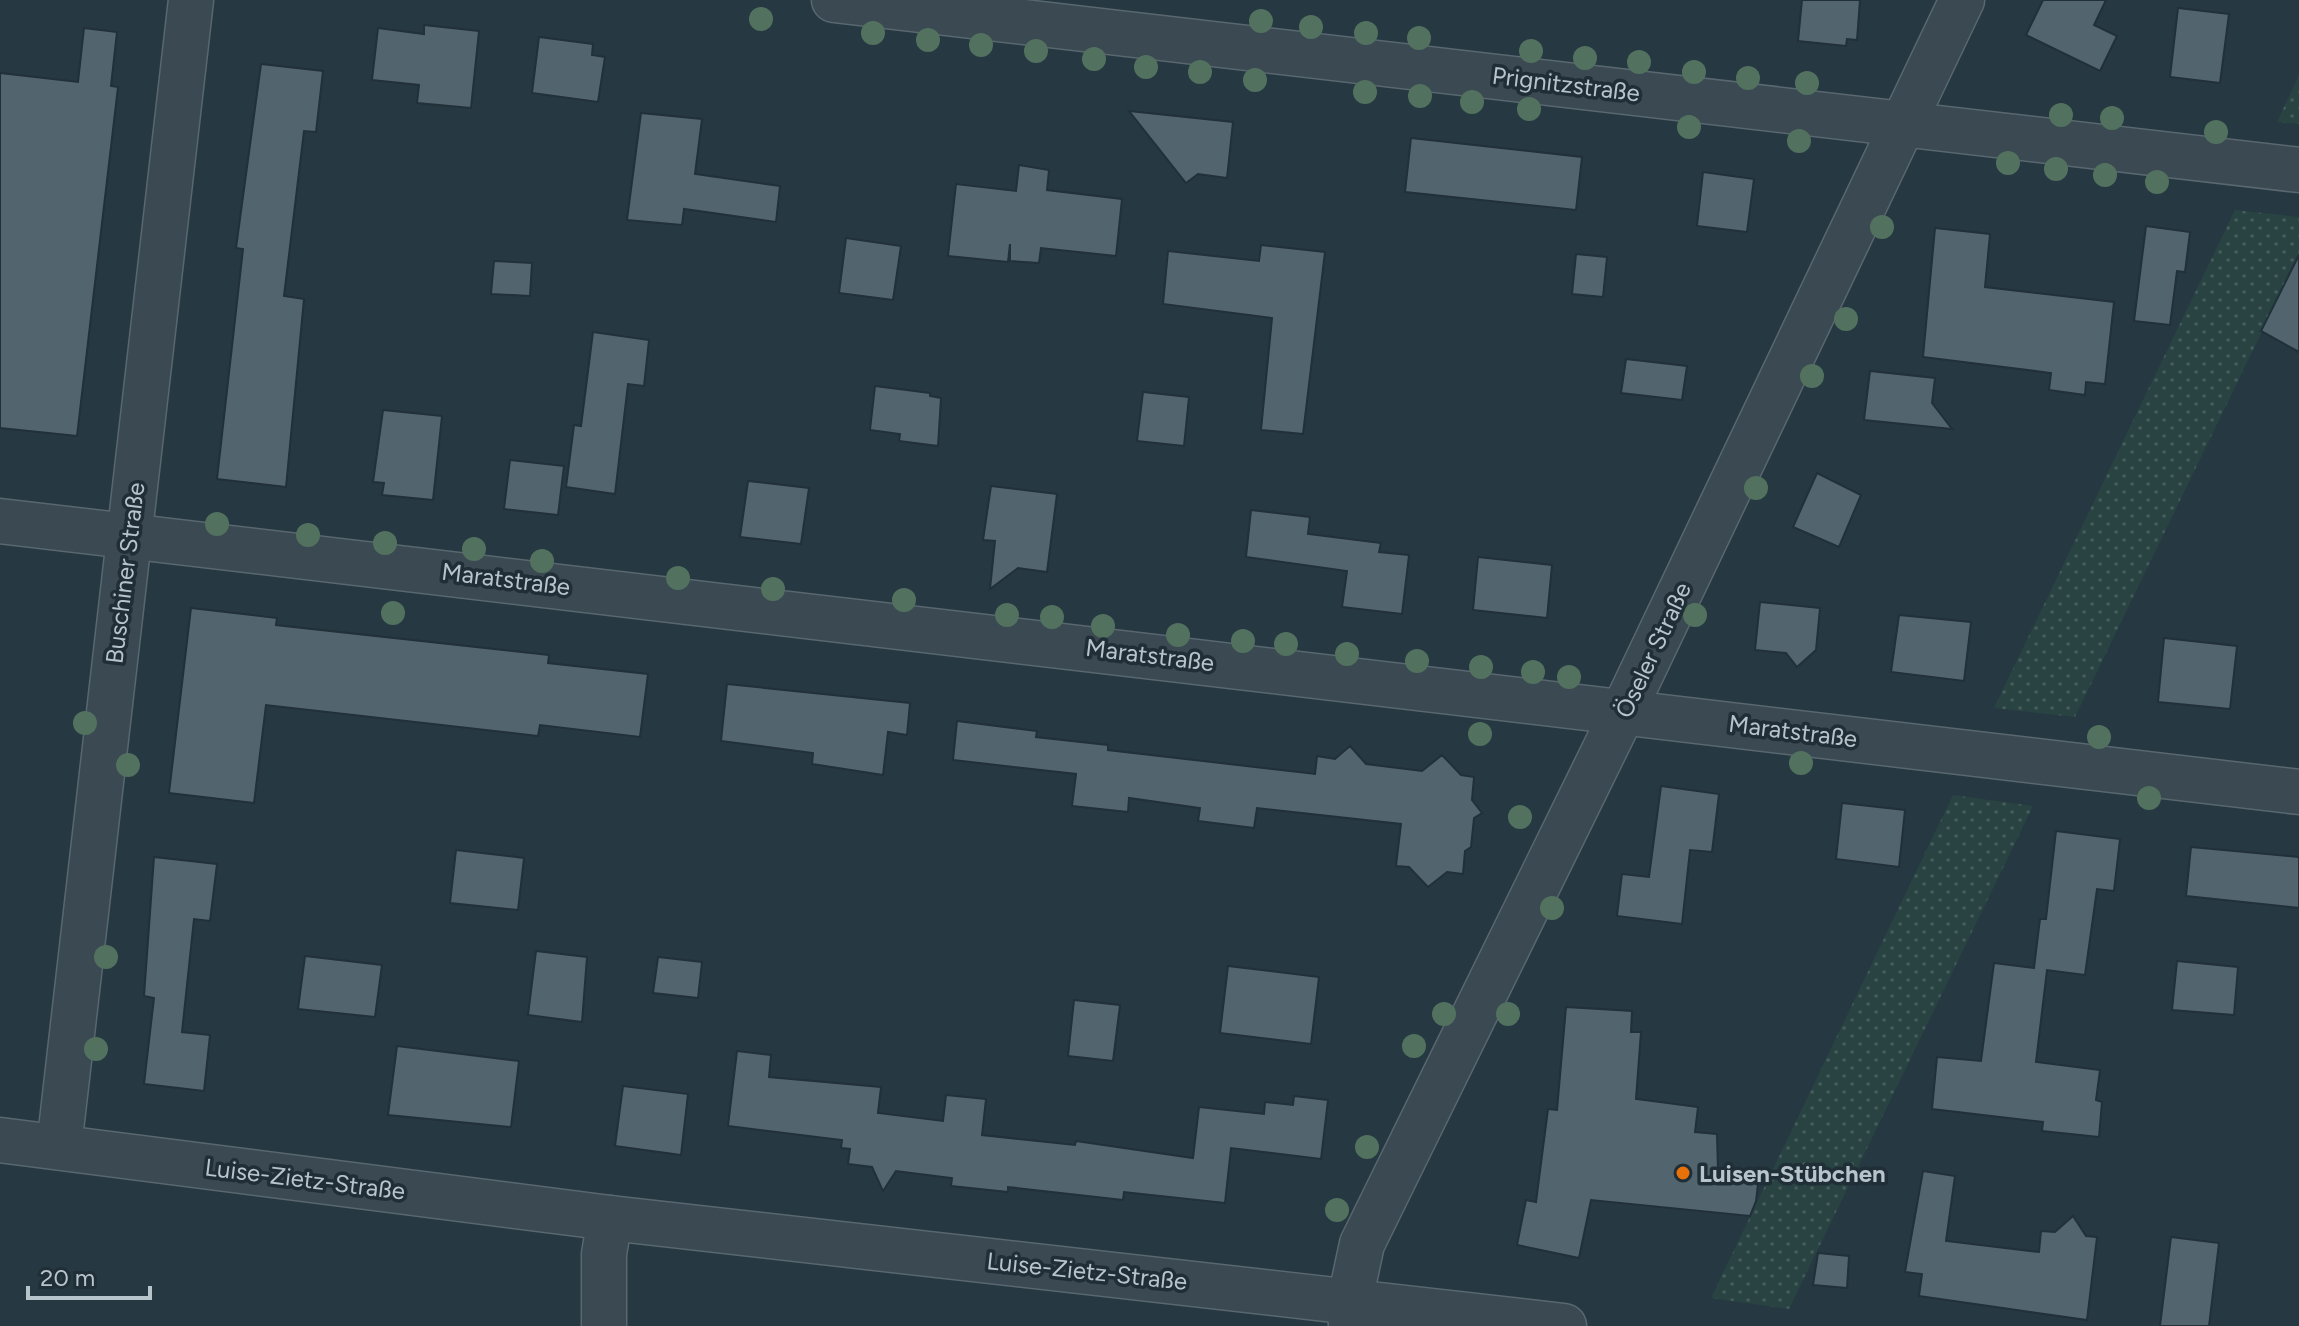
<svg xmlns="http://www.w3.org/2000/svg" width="2299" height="1326" font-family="Figtree,sans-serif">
	<defs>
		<pattern id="park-dots" width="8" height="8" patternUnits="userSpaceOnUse" patternTransform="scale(2)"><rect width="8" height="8" fill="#284341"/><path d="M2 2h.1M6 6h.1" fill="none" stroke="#455c5b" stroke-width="1.8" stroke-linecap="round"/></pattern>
	</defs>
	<rect width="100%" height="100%" fill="#263842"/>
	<g fill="url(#park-dots)">
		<path d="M2299 75V124L2277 122Z"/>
		<path d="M2235 210 2299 217V255L2075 717 1994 708Z"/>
		<path d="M1953 795 2033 806 1789 1309 1711 1298Z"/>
	</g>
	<g fill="#52656f" stroke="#213039" stroke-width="2">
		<path d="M1802 0H1860L1857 40 1847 39 1846 46 1798 41Z"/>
		<path d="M2043 0H2106L2094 25 2117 36 2100 71 2026 35Z"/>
		<path d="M2178 8 2229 14 2220 83 2170 77Z"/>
		<path d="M424 25 479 31 471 108 417 103 419 85 372 80 378 28 424 34Z"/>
		<path d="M84 28 117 32 111 86 118 87 77 436 0 428V73L78 82Z"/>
		<path d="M539 37 593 44 592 55 605 57 598 102 532 93Z"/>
		<path d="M261 64 323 71 316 132 304 131 284 296 304 299 286 487 217 479 243 249 236 248Z"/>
		<path d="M1129 111 1233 122 1227 178 1198 174 1186 183Z"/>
		<path d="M641 113 702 119 695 174 780 186 776 222 684 209 682 225 627 220Z"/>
		<path d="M1411 138 1582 157 1576 210 1405 192Z"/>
		<path d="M1019 165 1049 170 1047 190 1122 199 1116 256 1041 248 1039 263 1010 261V244L1008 262 948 256 956 184 1016 191Z"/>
		<path d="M1703 172 1754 179 1747 232 1697 226Z"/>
		<path d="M2146 226 2190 232 2185 272 2177 271 2170 325 2134 321Z"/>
		<path d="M1935 228 1990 234 1985 287 2114 302 2105 384 2086 382 2085 395 2049 390 2051 373 1923 357Z"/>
		<path d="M846 238 901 246 893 300 839 293Z"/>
		<path d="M1261 245 1325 252 1303 434 1261 430 1272 318 1163 304 1168 251 1259 261Z"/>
		<path d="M1576 254 1607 257 1603 297 1572 294Z"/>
		<path d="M2299 255V352L2261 331Z"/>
		<path d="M494 261 532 263 530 296 491 294Z"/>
		<path d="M593 332 649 340 644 386 628 384 615 494 566 487 574 425 581 426Z"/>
		<path d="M1626 359 1687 366 1682 400 1621 393Z"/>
		<path d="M1870 371 1935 378 1932 403 1952 429 1864 420Z"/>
		<path d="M875 386 930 393V396L941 398 938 446 899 441 900 434 870 430Z"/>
		<path d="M1143 392 1189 397 1184 446 1137 441Z"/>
		<path d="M383 410 442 416 433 500 382 495 384 483 373 482Z"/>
		<path d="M510 460 564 466 558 515 504 509Z"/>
		<path d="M1817 473 1861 495 1839 547 1793 527Z"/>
		<path d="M748 481 809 488 801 544 740 537Z"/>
		<path d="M991 486 1057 494 1047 572 1018 568 990 589 995 541 983 540Z"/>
		<path d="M1251 510 1310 517 1308 534 1381 543 1379 552 1409 555 1402 614 1342 607 1347 571 1246 557Z"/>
		<path d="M1478 557 1552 565 1547 618 1473 610Z"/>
		<path d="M1760 602 1820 608 1816 650 1797 667 1786 653 1755 650Z"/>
		<path d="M191 608 277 618 276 625 549 655 548 663 648 674 640 737 540 725 538 736 266 705 254 803 169 793Z"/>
		<path d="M1899 615 1971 622 1964 681 1891 672Z"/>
		<path d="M2164 638 2237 646 2230 709 2158 702Z"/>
		<path d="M727 684 910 703 907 735 888 732 883 775 812 764 813 753 721 741Z"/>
		<path d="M957 721 1037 731 1036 737 1108 745V750L1315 774 1317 756 1335 759 1350 746 1366 764 1422 771 1442 755 1461 775 1474 777 1472 800 1482 813 1474 818 1471 847 1465 851 1463 874 1447 872 1428 887 1409 867 1396 866 1401 824 1257 808 1254 828 1198 821 1200 808 1129 798 1128 812 1072 806 1076 774 953 760Z"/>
		<path d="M1661 786 1719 794 1712 852 1690 850 1682 924 1617 916 1622 874 1649 877Z"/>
		<path d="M1842 803 1905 810 1899 867 1836 859Z"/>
		<path d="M2056 831 2120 839 2114 891 2097 889 2085 975 2047 970 2036 1062 2100 1070 2096 1100 2102 1102 2099 1137 2042 1131 2043 1122 1932 1109 1937 1057 1981 1061 1994 963 2034 968 2040 919H2046Z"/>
		<path d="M2191 847 2299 857V908L2186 896Z"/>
		<path d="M456 850 524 858 518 910 450 903Z"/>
		<path d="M154 857 217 864 210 921 194 919 182 1032 210 1035 204 1091 144 1084 154 998 144 996Z"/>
		<path d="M536 951 587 957 582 1022 528 1015Z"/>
		<path d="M305 956 382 965 375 1017 298 1009Z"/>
		<path d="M658 957 702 962 698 998 653 993Z"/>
		<path d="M2177 961 2238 967 2234 1015 2172 1010Z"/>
		<path d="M1228 966 1319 977 1311 1044 1220 1033Z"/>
		<path d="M1074 1000 1120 1005 1113 1061 1068 1056Z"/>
		<path d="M1566 1007 1632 1011 1631 1032H1641L1636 1099 1698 1107 1695 1132 1717 1134 1718 1170 1759 1176 1756 1201 1750 1216 1591 1200 1579 1258 1517 1245 1526 1200 1536 1202 1548 1109 1557 1110Z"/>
		<path d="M397 1046 519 1061 511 1127 388 1115Z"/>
		<path d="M737 1051 771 1055 769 1077 881 1087 878 1113 943 1121 946 1095 986 1099 982 1135 1075 1145 1076 1141 1193 1158 1199 1107 1264 1114 1265 1102 1293 1105 1294 1096 1328 1100 1321 1159 1231 1148 1225 1203 1124 1192 1123 1200 1008 1187V1192L951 1186 952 1178 896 1171 883 1191 872 1167 848 1164 850 1149 841 1148 842 1140 728 1126Z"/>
		<path d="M623 1086 688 1094 681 1155 615 1146Z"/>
		<path d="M1923 1171 1955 1176 1946 1241 2039 1252 2041 1231 2055 1232 2073 1216 2086 1236 2097 1237 2087 1320 1919 1296 1922 1274 1905 1272Z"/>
		<path d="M2171 1237 2219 1243 2209 1326H2160Z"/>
		<path d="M1818 1253 1849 1256 1847 1288 1813 1285Z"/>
	</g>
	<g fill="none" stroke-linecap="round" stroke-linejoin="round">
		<defs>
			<g id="minor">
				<path d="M834 0 2299 170"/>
				<path d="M0 521 2299 792"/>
				<path d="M0 1140 610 1218 1564 1326"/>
				<path d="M59 1147 191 0"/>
				<path d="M604 1326V1254L610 1218"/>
				<path d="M1351 1326 1350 1300 1362 1244 1624 710 1962 0"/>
			</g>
		</defs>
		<use href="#minor" stroke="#59676f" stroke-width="47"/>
		<use href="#minor" stroke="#3b4952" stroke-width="44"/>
	</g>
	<g fill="#52725f">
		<circle cx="761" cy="19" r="12"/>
		<circle cx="1261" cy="21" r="12"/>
		<circle cx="1311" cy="27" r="12"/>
		<circle cx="873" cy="33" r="12"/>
		<circle cx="1366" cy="33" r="12"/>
		<circle cx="1419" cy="38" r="12"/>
		<circle cx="928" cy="40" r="12"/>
		<circle cx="981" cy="45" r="12"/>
		<circle cx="1036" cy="51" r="12"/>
		<circle cx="1531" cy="51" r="12"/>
		<circle cx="1585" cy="58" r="12"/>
		<circle cx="1094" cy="59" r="12"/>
		<circle cx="1639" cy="62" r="12"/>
		<circle cx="1146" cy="67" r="12"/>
		<circle cx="1200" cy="72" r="12"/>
		<circle cx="1694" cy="72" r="12"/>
		<circle cx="1748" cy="78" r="12"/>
		<circle cx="1255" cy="80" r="12"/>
		<circle cx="1807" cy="83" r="12"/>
		<circle cx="1365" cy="92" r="12"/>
		<circle cx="1420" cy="96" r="12"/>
		<circle cx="1472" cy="102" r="12"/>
		<circle cx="1529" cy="109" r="12"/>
		<circle cx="2061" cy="115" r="12"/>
		<circle cx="2112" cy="118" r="12"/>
		<circle cx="1689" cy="127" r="12"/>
		<circle cx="2216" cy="132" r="12"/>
		<circle cx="1799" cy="141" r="12"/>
		<circle cx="2008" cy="163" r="12"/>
		<circle cx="2056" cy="169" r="12"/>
		<circle cx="2105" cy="175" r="12"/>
		<circle cx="2157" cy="182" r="12"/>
		<circle cx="1882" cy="227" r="12"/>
		<circle cx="1846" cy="319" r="12"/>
		<circle cx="1812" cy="376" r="12"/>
		<circle cx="1756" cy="488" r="12"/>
		<circle cx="217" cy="524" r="12"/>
		<circle cx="308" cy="535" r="12"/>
		<circle cx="385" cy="543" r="12"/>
		<circle cx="474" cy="549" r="12"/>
		<circle cx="542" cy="561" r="12"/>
		<circle cx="678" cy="578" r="12"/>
		<circle cx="773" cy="589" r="12"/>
		<circle cx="904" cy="600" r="12"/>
		<circle cx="393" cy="613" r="12"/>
		<circle cx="1007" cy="615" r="12"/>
		<circle cx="1695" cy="615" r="12"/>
		<circle cx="1052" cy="617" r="12"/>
		<circle cx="1103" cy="626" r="12"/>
		<circle cx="1178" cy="635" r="12"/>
		<circle cx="1243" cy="641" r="12"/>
		<circle cx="1286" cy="644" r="12"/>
		<circle cx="1347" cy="654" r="12"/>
		<circle cx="1417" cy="661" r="12"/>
		<circle cx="1481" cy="667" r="12"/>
		<circle cx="1533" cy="672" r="12"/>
		<circle cx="1569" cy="677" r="12"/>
		<circle cx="85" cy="723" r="12"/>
		<circle cx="1480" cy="734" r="12"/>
		<circle cx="2099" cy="737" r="12"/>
		<circle cx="1801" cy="763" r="12"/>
		<circle cx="128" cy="765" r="12"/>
		<circle cx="2149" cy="798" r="12"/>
		<circle cx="1520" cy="817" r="12"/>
		<circle cx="1552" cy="908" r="12"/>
		<circle cx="106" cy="957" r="12"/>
		<circle cx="1444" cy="1014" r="12"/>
		<circle cx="1508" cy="1014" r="12"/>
		<circle cx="1414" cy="1046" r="12"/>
		<circle cx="96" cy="1049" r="12"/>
		<circle cx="1367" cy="1147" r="12"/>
		<circle cx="1337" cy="1210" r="12"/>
	</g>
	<circle fill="#e8710a" stroke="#1f2e37" stroke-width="3" cx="1683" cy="1173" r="8"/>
	<g text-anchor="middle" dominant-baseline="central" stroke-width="7" stroke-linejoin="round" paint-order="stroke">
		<g font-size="24" fill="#b8c4cc" stroke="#1f2e37">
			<text transform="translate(1566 84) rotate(7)">Prignitzstraße</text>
			<text transform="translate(125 573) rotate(-83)">Buschiner Straße</text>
			<text transform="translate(506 579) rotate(7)">Maratstraße</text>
			<text transform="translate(1653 650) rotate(-65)">Öseler Straße</text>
			<text transform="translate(1150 655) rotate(7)">Maratstraße</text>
			<text transform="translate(1793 731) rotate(7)">Maratstraße</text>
			<text transform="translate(305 1179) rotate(7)">Luise-Zietz-Straße</text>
			<text transform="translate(1087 1271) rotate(6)">Luise-Zietz-Straße</text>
		</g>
		<g font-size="24" font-weight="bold" fill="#b8c4cc" stroke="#1f2e37" text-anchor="start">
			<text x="1699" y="1173">Luisen-Stübchen</text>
		</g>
	</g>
	<path d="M28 1286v12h122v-12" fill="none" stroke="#b8c4cc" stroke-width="4"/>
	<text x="40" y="1286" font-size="24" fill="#b8c4cc" stroke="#1f2e37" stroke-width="6" paint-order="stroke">20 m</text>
</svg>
